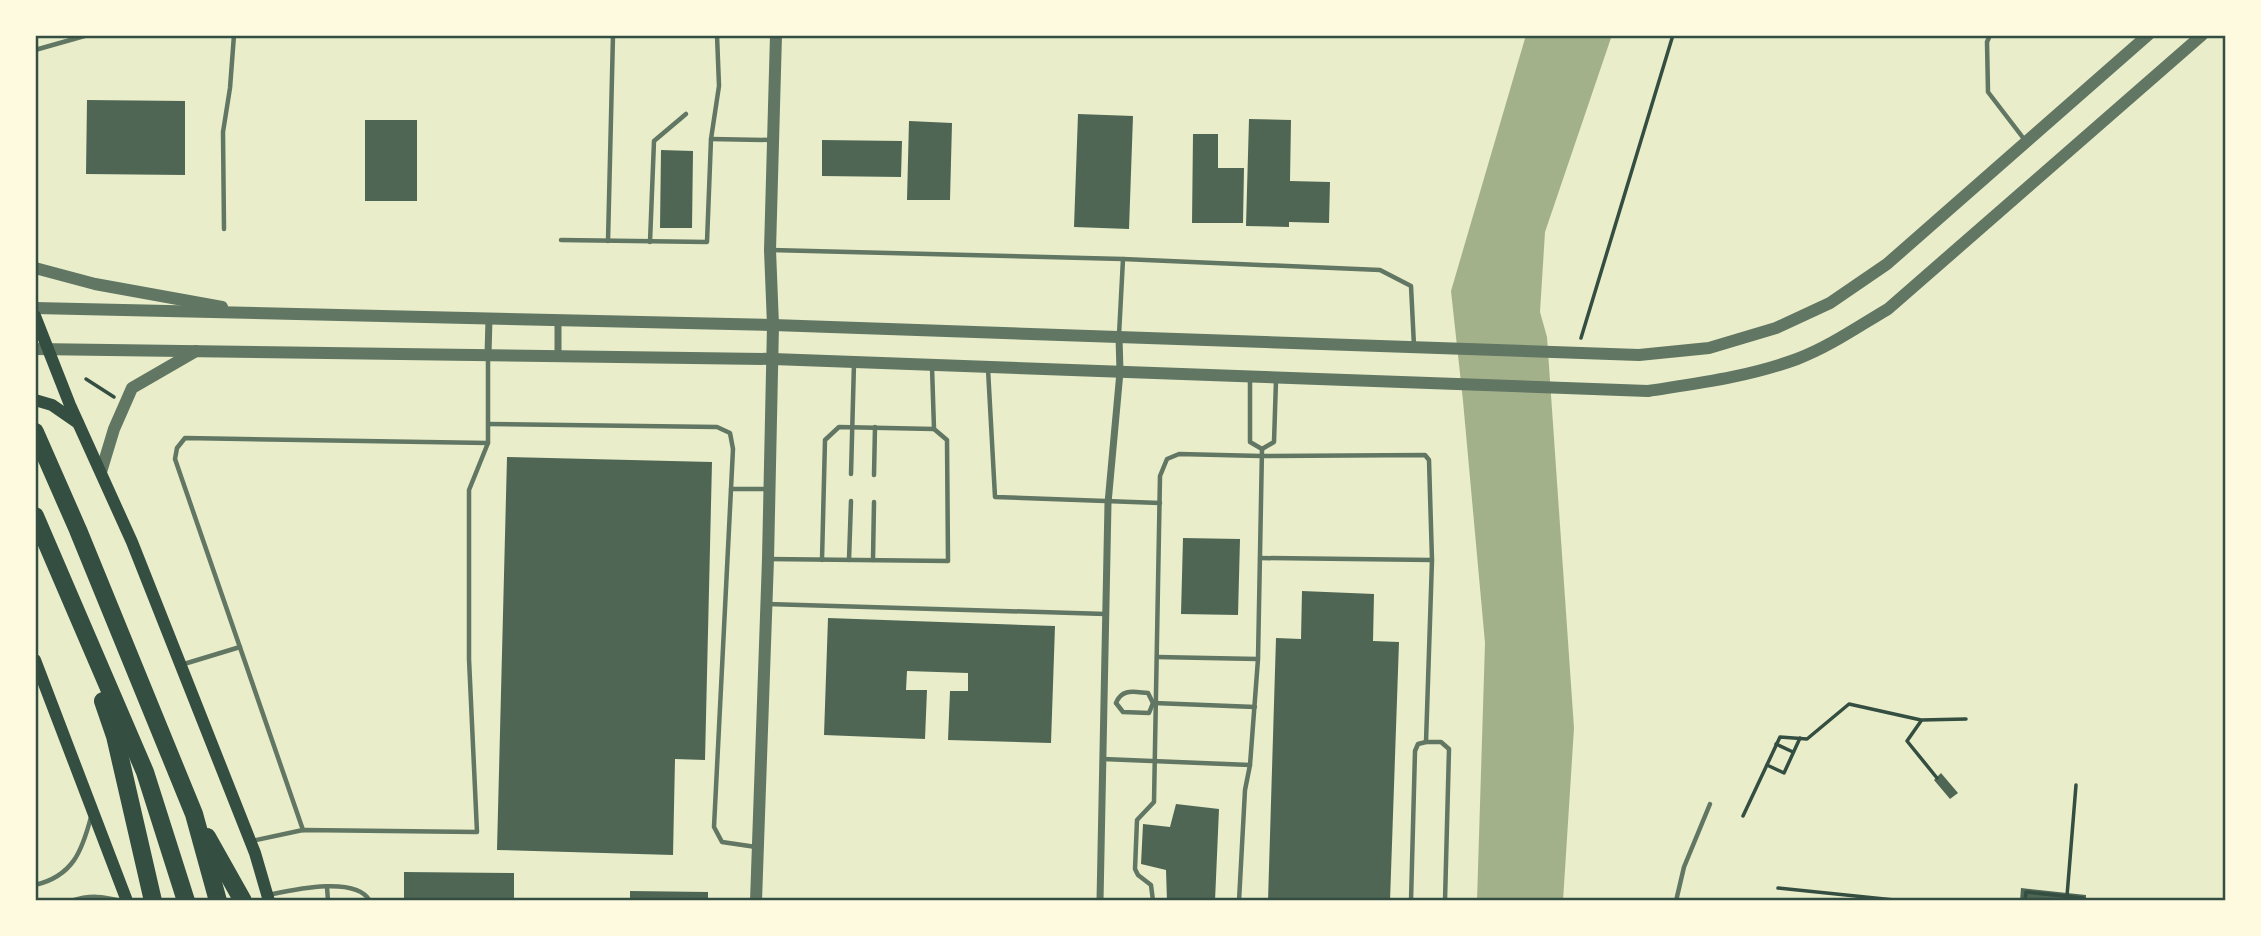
<svg xmlns="http://www.w3.org/2000/svg" width="2261" height="936" font-family="Roboto,sans-serif">
	<rect width="100%" height="100%" fill="#e9edc9"/>
	<path fill="#a3b18a" d="M1526 35H1612L1545 232 1540 312 1547 337 1574 728 1563 901H1477L1485 643 1463 401 1451 291Z"/>
	<g fill="#4f6655">
		<path d="M87 100 185 101V175L86 174Z"/>
		<path d="M1078 114 1133 116 1129 229 1074 227Z"/>
		<path d="M1249 119 1291 120 1290 181 1330 182 1329 223 1289 222V227L1246 226Z"/>
		<rect x="365" y="120" width="52" height="81"/>
		<path d="M909 121 952 123 950 200H907Z"/>
		<path d="M1193 134H1218V168H1244L1243 223H1192Z"/>
		<path d="M822 140 902 141 901 177 822 176Z"/>
		<path d="M661 150 693 151 692 228H660Z"/>
		<path d="M507 457 712 462 705 760 675 759 673 855 497 850Z"/>
		<path d="M1183 538 1240 539 1238 615 1181 614Z"/>
		<path d="M1302 591 1374 594 1373 641 1399 642 1390 901H1268L1276 638 1301 639Z"/>
		<path d="M828 618 1055 626 1051 743 948 740 950 691H968V673L907 671 906 690H927L925 739 824 735Z"/>
		<path d="M1941 773 1958 793 1950 799 1934 780Z"/>
		<path d="M1176 804 1219 809 1215 901H1167L1166 870 1141 864 1143 824 1170 827Z"/>
		<path d="M404 872 514 873V901H404Z"/>
		<path d="M2021 888 2086 895V901H2020Z"/>
		<path d="M630 891 708 892V901H630Z"/>
	</g>
	<g fill="none" stroke-linecap="round" stroke-linejoin="round">
		<g stroke="#344e41" stroke-width="3.5">
			<path d="M1581 338 1673 35"/>
			<path d="M86 379 114 397"/>
			<path d="M1921 721 1907 741 1937 778"/>
			<path d="M1776 744 1793 752"/>
			<path d="M1767 765 1784 773 1800 738"/>
			<path d="M1743 816 1780 737 1807 739 1849 704 1921 720 1966 719"/>
			<path d="M1778 888 1904 901"/>
			<path d="M2067 896 2076 785"/>
			<path d="M2025 901 2026 892 2083 898V901"/>
		</g>
		<g stroke="#617663" stroke-width="4.5">
			<path d="M1990 35 1987 42 1988 92 2024 139"/>
			<path d="M35 50 88 35"/>
			<path d="M711 139 770 140"/>
			<path d="M224 229 223 132 230 88 234 35"/>
			<path d="M561 240 707 242 711 139 719 86 717 35"/>
			<path d="M608 241 613 35"/>
			<path d="M650 242 654 141 686 114"/>
			<path d="M771 250 1123 259 1380 270 1411 286 1414 346"/>
			<path d="M1119 335 1123 259"/>
			<path d="M988 369 995 497 1160 503"/>
			<path d="M1250 379V442L1262 449"/>
			<path d="M488 424 717 427 730 433 733 449 714 827 722 842 756 847"/>
			<path d="M1262 449 1274 442 1276 380"/>
			<path d="M851 474 854 363"/>
			<path d="M874 475 875 427"/>
			<path d="M731 489H768"/>
			<path d="M1260 558 1432 560"/>
			<path d="M768 559 948 561 947 440 934 429 932 367"/>
			<path d="M822 560 825 440 839 427 934 429"/>
			<path d="M849 560 851 501"/>
			<path d="M873 560 874 502"/>
			<path d="M767 604 1106 614"/>
			<path d="M1157 657 1258 659"/>
			<path d="M184 664 240 647"/>
			<path d="M1116 703C1122 688 1134 692 1148 693L1153 703"/>
			<path d="M1116 703 1123 712 1149 713 1153 703"/>
			<path d="M1154 703 1255 707"/>
			<path d="M1103 759 1250 765 1258 659 1262 449"/>
			<path d="M303 830 175 459 177 448 185 438 488 443"/>
			<path d="M252 841 303 830 477 832 469 659V490L488 443V358"/>
			<path d="M35 885C73 876 82 851 91 817"/>
			<path d="M327 887 328 901"/>
			<path d="M268 895C292 890 356 875 370 901"/>
			<path d="M71 901C89 895 103 896 121 901"/>
			<path d="M1153 901 1151 885 1138 875 1135 869 1137 820 1154 802 1160 476 1167 459 1179 454 1261 456 1425 455 1429 460 1432 560 1426 742H1441L1449 749 1445 901"/>
			<path d="M1239 901 1245 790 1250 765"/>
			<path d="M1411 901 1415 751 1418 744 1426 742"/>
			<path d="M1676 901 1684 867 1710 804"/>
		</g>
		<g stroke="#617663" stroke-width="7">
			<path d="M558 319V355"/>
			<path d="M488 355 489 318"/>
			<path d="M1100 901 1108 503 1120 372 1119 337"/>
		</g>
		<g stroke="#617663" stroke-width="12">
			<path d="M35 268 95 284 222 307"/>
			<path d="M35 308 773 325 1639 355 1709 348 1776 328 1830 303 1887 264 2148 35"/>
			<path d="M35 349 773 359 1648 391C1699 383 1748 377 1797 359 1829 347 1859 326 1888 309L2202 35"/>
			<path d="M101 472 114 429 132 388 196 351"/>
			<path d="M756 901 768 559 773 325 770 250 776 35"/>
		</g>
		<g stroke="#344e41" stroke-width="12">
			<path d="M35 316 70 405 132 542 255 853 269 901"/>
			<path d="M35 400 52 405 78 423"/>
			<path d="M35 660 127 901"/>
		</g>
		<g stroke="#344e41" stroke-width="18">
			<path d="M35 432 78 530 194 814 218 901"/>
			<path d="M35 516 145 772 186 901"/>
			<path d="M103 701 115 736 153 901"/>
			<path d="M207 837 243 901"/>
		</g>
	</g>
	<rect width="2261" height="936" fill="none" stroke="#fefae0" stroke-width="74"/>
	<rect x="37" y="37" width="2187" height="862" fill="none" stroke="#344e41" stroke-width="2.5"/>
</svg>
